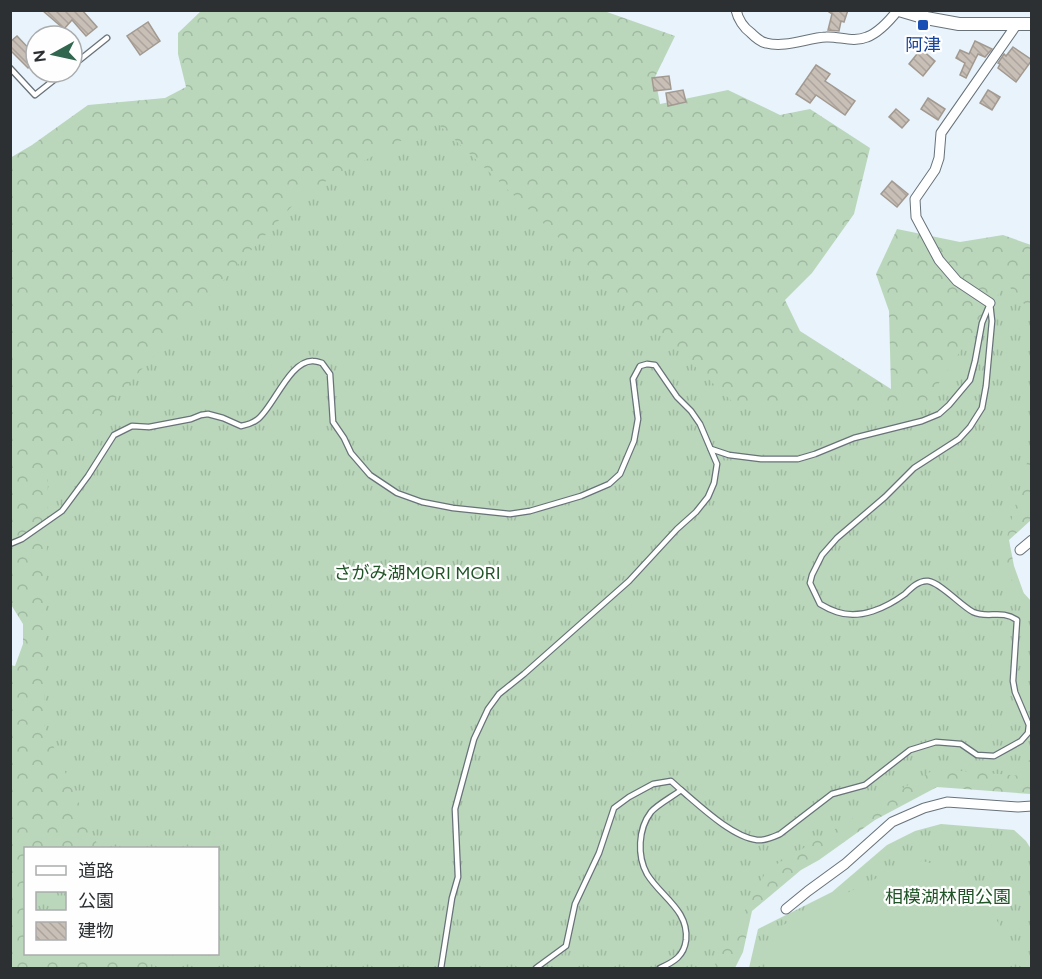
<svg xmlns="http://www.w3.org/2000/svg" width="1042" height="979" font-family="Figtree,'Noto Sans JP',sans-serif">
	<defs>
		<pattern id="forest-crowns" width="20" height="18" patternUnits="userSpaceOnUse" patternTransform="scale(1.5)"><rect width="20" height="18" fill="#bad7bb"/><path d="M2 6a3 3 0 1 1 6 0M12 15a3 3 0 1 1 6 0" fill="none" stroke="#a0b9a1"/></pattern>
		<pattern id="park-tufts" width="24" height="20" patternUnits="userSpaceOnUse" patternTransform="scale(1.5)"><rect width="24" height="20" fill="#bad7bb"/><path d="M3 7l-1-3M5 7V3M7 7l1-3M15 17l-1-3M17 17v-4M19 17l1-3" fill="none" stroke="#a0b9a1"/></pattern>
		<pattern id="building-back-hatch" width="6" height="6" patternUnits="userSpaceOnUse" patternTransform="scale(1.5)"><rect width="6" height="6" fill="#c8bfb6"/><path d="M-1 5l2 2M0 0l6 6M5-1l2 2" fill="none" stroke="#aca49d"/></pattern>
	</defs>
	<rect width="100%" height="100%" fill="#e8f3fc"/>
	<path fill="url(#forest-crowns)" fill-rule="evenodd" d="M201 11H606L607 12 675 36 655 77 660 104 728 90 780 115 810 109 870 148 854 214 812 273 785 300 800 331 891 389 889 311 876 274 897 229 960 242 1003 235 1031 245V520L1009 540 1014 566 1028 605 1031 634V794L937 787 875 820 819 860 801 870 752 911 743 952 735 968H11L10 665 15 666 23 644V624L10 603V158L32 145 88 105 165 98 186 87 178 54V33ZM26 848H218V954H26Z"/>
	<g fill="url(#park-tufts)">
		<path d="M436 122 737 406 925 404 1006 283 1031 312V448L999 566 1031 601 1032 752 1023 776 935 769 767 870 713 968H152L145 954H218V848H99L44 725 48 471 304 193Z"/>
		<path d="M941 824 1014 830 1026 841 1031 849V968H749L758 929 832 892 887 845 915 831Z"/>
	</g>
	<path fill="#bad7bb" d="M922 861 954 869 983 897 1002 929 1008 952V968H766L775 929 907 863Z"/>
	<g fill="url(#building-back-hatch)" stroke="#a29990" stroke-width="1.5">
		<path d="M42 10H82L97 27 86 36 72 20 64 29Z"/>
		<path d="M826 10H848L844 22 841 21 839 31 828 30 832 14Z"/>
		<path d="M148 22 160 41 140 55 127 36Z"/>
		<path d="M17 36 36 56V60L28 68 10 50V42Z"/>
		<path d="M975 41 992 49 985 57 978 54 966 78 960 75 965 63 956 58 960 50 969 54Z"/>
		<path d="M1013 47 1032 60 1016 82 998 68 1000 64 998 63 1004 54 1006 56Z"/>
		<path d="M921 49 935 61 923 76 909 64Z"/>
		<path d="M816 65 830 74 825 81 855 101 845 115 816 95 810 103 796 94Z"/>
		<path d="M669 76 671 89 654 91 652 78Z"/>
		<path d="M683 90 686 102 668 106 666 93Z"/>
		<path d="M988 90 1000 97 992 110 980 103Z"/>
		<path d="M928 98 945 109 938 120 921 109Z"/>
		<path d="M896 109 909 120 902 128 889 117Z"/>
		<path d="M892 181 908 194 897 207 881 194Z"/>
	</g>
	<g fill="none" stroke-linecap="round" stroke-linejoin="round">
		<defs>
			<g id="lane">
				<path d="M72 66 107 38"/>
				<path d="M10 68 35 95 64 72"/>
				<path d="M711 449 729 455 761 459H798L815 454 854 438 922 421 939 414 949 405 970 380 975 361 982 323 989 306"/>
				<path d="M10 544 22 539 62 511 88 476 114 435 132 426 149 427 191 419 201 415 208 414 223 418 241 426C247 425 253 423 258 419 274 406 290 360 313 361 316 361 319 362 322 363L330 374 333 422 344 438 351 453 370 475 397 493 422 502 453 508 510 514 530 511 581 496 609 484 620 474 634 441 638 419 633 379 640 366 647 364 655 365 677 397 691 411 700 424 717 464 714 483 708 497 696 512 677 529 629 581 524 674 499 694 488 709 474 739 455 809 458 877 452 898 441 968"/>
				<path d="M681 790C700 806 732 837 757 840 765 841 773 837 780 834L832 794 865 785 910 750 936 742 961 744 977 755 994 756 1021 741 1028 733 1029 725 1015 692 1013 681 1017 620C1001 609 988 619 973 612 960 605 941 583 928 581 919 580 911 588 905 594 886 608 860 620 837 612 831 610 825 607 820 604L810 583 812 575 822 555 837 538 885 497 914 468 959 439 970 427 982 408 986 386 992 321 990 303"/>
				<path d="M536 968 566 946 575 904 599 853 614 808 629 797 653 784 671 781 681 790C672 797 658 804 651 812 638 829 637 856 647 874 661 897 689 910 686 940 684 956 674 962 660 968"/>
			</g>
			<g id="street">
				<path d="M736 10C738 19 744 28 751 33 755 37 761 42 766 43 786 48 807 38 826 37 839 36 853 43 867 37 878 33 890 20 898 10"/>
				<path d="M990 303 957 281 939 260 916 217 915 199 935 170 939 158 941 133 1017 24"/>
				<path d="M1020 550 1032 540"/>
				<path d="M786 909 808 891 845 864 892 822 924 808 947 802 1018 807 1032 806"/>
			</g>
			<path id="secondary" d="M899 10 926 18 959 24H1032"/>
		</defs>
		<use href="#lane" stroke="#687279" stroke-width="7"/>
		<use href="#street" stroke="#687279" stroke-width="11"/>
		<use href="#secondary" stroke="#687279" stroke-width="14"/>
		<use href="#lane" stroke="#fff" stroke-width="4.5"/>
		<use href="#street" stroke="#fff" stroke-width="9"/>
		<use href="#secondary" stroke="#fff" stroke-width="12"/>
	</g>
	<rect fill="#1a4fb4" stroke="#fefefe" stroke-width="2" x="917" y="19" width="12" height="12" rx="3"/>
	<g text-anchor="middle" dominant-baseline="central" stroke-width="4.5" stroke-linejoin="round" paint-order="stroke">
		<g font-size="18" fill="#164399" stroke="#fefefe">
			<text x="923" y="45">阿津</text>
		</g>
		<g font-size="18" fill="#1f5426" stroke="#fefefe">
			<text x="417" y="573">さがみ湖MORI MORI</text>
			<text x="948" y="897">相模湖林間公園</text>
		</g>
	</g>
	<rect width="1042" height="979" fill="none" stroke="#2c3033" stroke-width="24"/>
	<rect x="24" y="847" width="195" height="108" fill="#fefefe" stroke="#aaacad" stroke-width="1.5"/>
	<rect x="36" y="866" width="30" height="9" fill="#ffffff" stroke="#aaacad" stroke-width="1.5"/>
	<text x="78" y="877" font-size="18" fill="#2c3033">道路</text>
	<rect x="36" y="892" width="30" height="18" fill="url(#park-tufts)" stroke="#aaacad" stroke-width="1.5"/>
	<text x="78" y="907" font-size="18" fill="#2c3033">公園</text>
	<rect x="36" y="922" width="30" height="18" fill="url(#building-back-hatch)" stroke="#aaacad" stroke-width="1.5"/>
	<text x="78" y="937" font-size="18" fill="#2c3033">建物</text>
	<g transform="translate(54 54) rotate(262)"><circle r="28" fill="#fefefe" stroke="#aaacad" stroke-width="1.5"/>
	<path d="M0-4.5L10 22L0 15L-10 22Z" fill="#31674e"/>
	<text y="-9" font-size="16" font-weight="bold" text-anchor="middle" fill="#2c3033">N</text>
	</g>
</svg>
